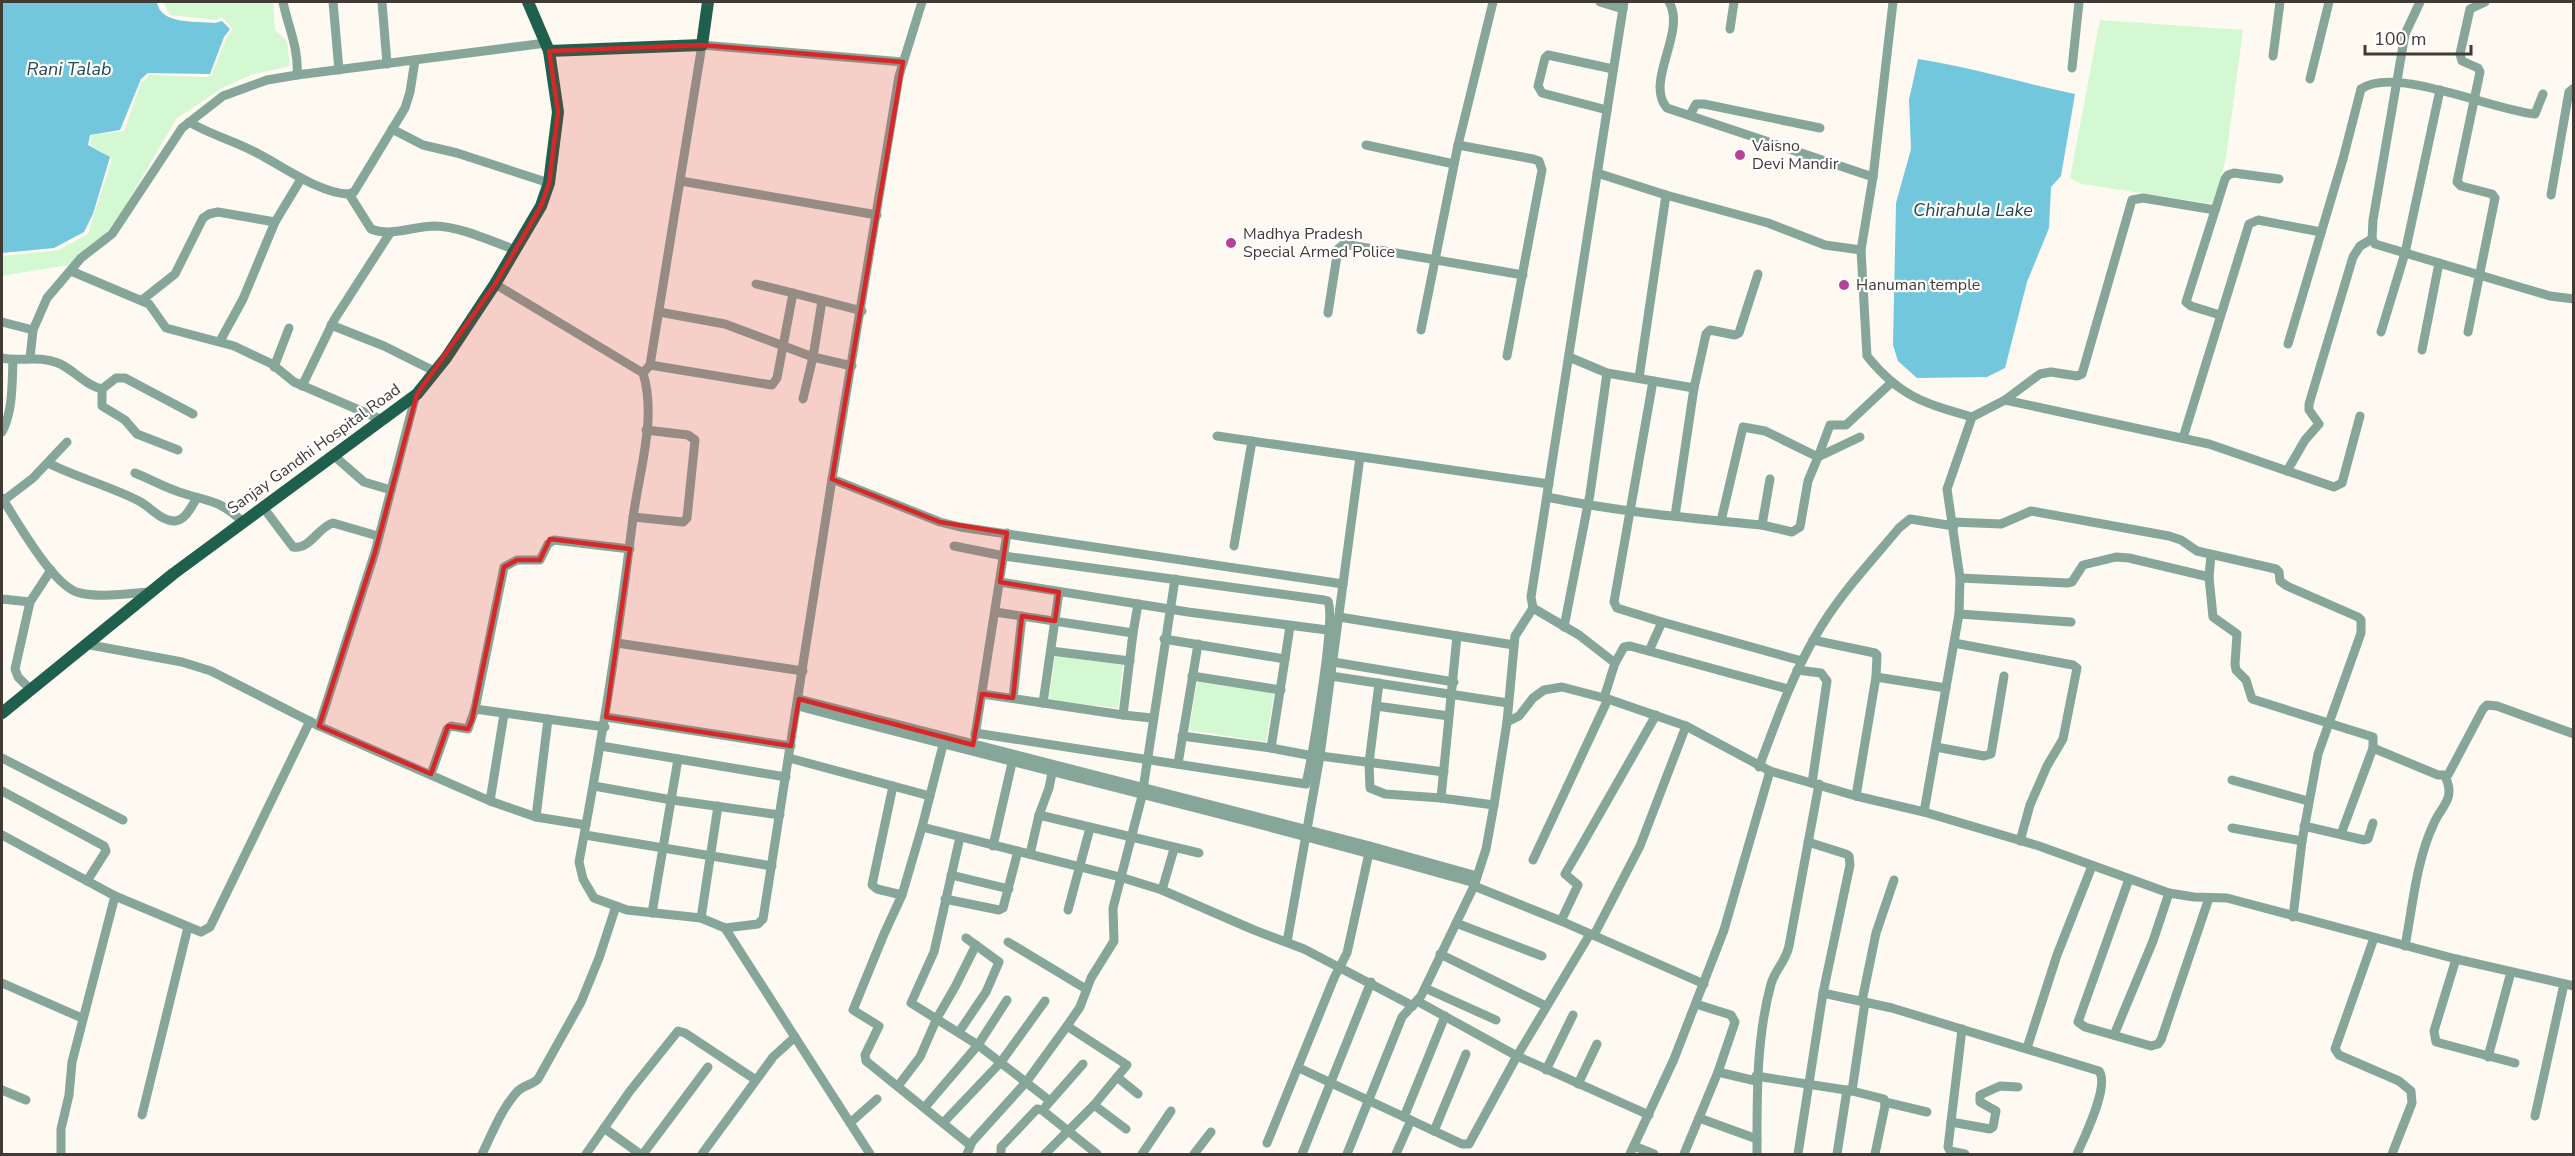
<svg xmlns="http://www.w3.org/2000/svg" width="2575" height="1156" font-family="'Nunito Sans',sans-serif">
	<rect width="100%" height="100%" fill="#fef9f1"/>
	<g fill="#d3f8d2">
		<path d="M163 2H273L275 30 287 41 290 66 251 75 222 88 176 119 125 206 102 239 68 265 2 276V256L59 250 88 234 112 159 91 145 92 135 124 131 141 83 149 75 207 77 212 75 226 39 233 29 222 17 216 20 170 15Z"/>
		<path d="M2100 20 2243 30 2226 157 2214 204 2082 184 2070 178Z"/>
		<path d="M1055 656 1123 665 1118 708 1049 700Z"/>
		<path d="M1197 682 1274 693 1266 742 1189 730Z"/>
	</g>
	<g fill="#73c7dd">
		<path d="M2 2H157C160 25 197 21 215 23L222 21 230 29 224 37 210 74 148 73 141 79 120 130 90 135 88 145 110 157 93 214 84 232 54 248 2 253Z"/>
		<path d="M1918 59C1971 67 2022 83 2075 94L2061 176 2051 187 2049 228 2027 282 2005 368 1987 377 1917 378 1898 361 1893 345 1896 203 1911 149 1909 100Z"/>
	</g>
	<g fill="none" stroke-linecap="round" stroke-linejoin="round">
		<g stroke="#86a69a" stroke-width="9">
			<path d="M283 2C288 27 299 48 297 75"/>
			<path d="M333 2 339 70"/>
			<path d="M382 2 387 64"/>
			<path d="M1493 2 1458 145 1533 159 1539 161 1542 170 1507 356"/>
			<path d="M1600 2 1623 9"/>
			<path d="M1669 2C1687 32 1644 82 1667 108L1873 177"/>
			<path d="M2420 2 2405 34 2373 220 2372 239 2375 244 2550 296 2574 299"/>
			<path d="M1730 29 1734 2"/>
			<path d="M2273 56 2280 2"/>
			<path d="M2072 68 2079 2"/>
			<path d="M2310 79 2329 2"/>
			<path d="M1607 110 1542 93 1538 86 1545 58 1548 55 1613 69"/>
			<path d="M1690 115 1696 104H1704L1820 128"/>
			<path d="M189 122C211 135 235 141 257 153 282 166 321 194 349 194L354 192 405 108 410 92 415 60"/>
			<path d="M392 129 423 145 457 153 549 183"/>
			<path d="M1366 145 1454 164"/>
			<path d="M1597 173 1666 195 1768 223 1825 245 1861 250 1873 177 1893 2"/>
			<path d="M681 181 877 215"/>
			<path d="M349 194 371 229C392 237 413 226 435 226 462 227 490 241 516 250"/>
			<path d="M2551 195 2567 103 2569 92 2574 88"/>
			<path d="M1861 250 1867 356C1900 397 1924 403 1972 417"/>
			<path d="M71 271 149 304 166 328 234 346 272 364 294 382 380 419"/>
			<path d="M495 284 643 373C657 419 639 471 633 518 619 633 601 747 579 862L583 879 594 898 627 910 701 918 725 928 870 1154"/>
			<path d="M793 293 862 311"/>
			<path d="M142 300 175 274 203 218 209 214 218 212 275 222"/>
			<path d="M659 312 725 324 813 357 852 366"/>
			<path d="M1328 313 1338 249 1344 244 1523 275"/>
			<path d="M2220 315 2191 306 2186 302 2225 179 2228 175 2234 173 2279 179"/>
			<path d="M2 322 33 330"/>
			<path d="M331 325 384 346 434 371"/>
			<path d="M1421 330 1458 145"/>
			<path d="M2381 332 2405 253 2440 90"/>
			<path d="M2468 332 2495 198 2492 194 2461 186 2457 182 2480 72 2478 68 2462 61 2460 54 2470 9 2485 2"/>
			<path d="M220 341 243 299 275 222 301 179"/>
			<path d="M2288 344 2343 159 2361 89C2394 65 2495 111 2535 114L2543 94"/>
			<path d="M2422 350 2439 263"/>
			<path d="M1569 357 1607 373 1694 388 1706 334 1710 330 1735 335 1739 333 1758 274"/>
			<path d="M2 358C20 362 39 355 58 363 73 369 86 386 102 389L116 378H125L193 414"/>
			<path d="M30 358 33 330 47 298 81 258 112 234 182 128 223 96 267 80 297 75 546 43"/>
			<path d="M650 365 772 385 777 378 793 293 756 284"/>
			<path d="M274 367 289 328"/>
			<path d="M643 373 650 365 702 45 903 62"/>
			<path d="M1639 378 1666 195"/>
			<path d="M1653 381 1614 602 1617 608 1662 622"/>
			<path d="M302 386 334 320 390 233"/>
			<path d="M102 389V406L125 420 137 434 178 450"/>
			<path d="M803 399 813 357 822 301"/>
			<path d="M2005 400 2209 444 2334 487 2342 483 2360 416"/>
			<path d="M2 432C13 411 12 384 13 360"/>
			<path d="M1217 436 1549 484"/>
			<path d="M2183 438 2249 224 2258 220 2321 232"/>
			<path d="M333 455 364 482 391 490"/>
			<path d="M1818 457 1830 425H1846L1892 382"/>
			<path d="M1818 457 1860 437"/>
			<path d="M48 463C78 478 110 486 139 501 151 507 160 521 175 521 186 520 192 505 197 498"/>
			<path d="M2287 471 2305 440 2319 424 2309 410V404L2353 257 2360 246 2372 239"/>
			<path d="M135 473C150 479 164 487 179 492 209 502 219 499 243 522"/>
			<path d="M832 479 940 522 960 527 1343 584"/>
			<path d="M1547 497C1618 512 1690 518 1762 525L1770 479"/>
			<path d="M2 498C17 521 54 588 80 593 102 598 128 593 150 592"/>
			<path d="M3 501 33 478 67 442"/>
			<path d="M263 507 293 547C310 550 318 527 333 523L378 536"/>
			<path d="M1675 516 1694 388"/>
			<path d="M633 517 683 522 687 518 695 440 688 435 646 430"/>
			<path d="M1721 521 1743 427 1765 431 1818 457 1808 481 1800 527 1792 532 1762 525"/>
			<path d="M1953 522 2001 524 2031 511 2169 536 2181 540 2197 551 2276 569 2279 572 2280 581 2287 586 2358 617 2361 620V633L2318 754 2302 841 2293 917"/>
			<path d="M954 546 1004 556 1324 600 1328 601C1336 620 1312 757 1306 784L975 733"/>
			<path d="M1234 546 1252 441"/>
			<path d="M2211 555 2209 577 2213 617 2237 634 2235 664 2236 670 2246 680 2252 699 2373 737V748L2341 834"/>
			<path d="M1960 578 2067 583 2072 582 2083 565 2116 557 2129 558 2209 577"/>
			<path d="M1000 582 1188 612 1335 631"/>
			<path d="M2 599 30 602 51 570"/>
			<path d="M1533 608 1579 635 1615 663 1604 698"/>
			<path d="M995 612 1133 633 1123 715 1152 718"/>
			<path d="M1959 614 2071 622"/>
			<path d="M1339 617 1514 645"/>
			<path d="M1564 627 1590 494 1607 373"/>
			<path d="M1133 633 1138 604"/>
			<path d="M1457 636 1441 798 1494 805"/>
			<path d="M1164 639 1285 659 1271 748 1313 756"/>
			<path d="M1813 640 1875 653 1877 655 1876 677"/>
			<path d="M617 643 803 671"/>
			<path d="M1954 643 2073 665 2077 668 2063 739 2047 766 2030 805 2020 841"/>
			<path d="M85 644 182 662 211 671 319 726 490 801 536 817 586 825"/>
			<path d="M1051 651 1130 661"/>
			<path d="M1649 651 1662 622 1802 661"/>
			<path d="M1285 659 1290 626"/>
			<path d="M1333 662 1454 682"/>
			<path d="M1615 663 1624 647 1630 646 1788 689"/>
			<path d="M1797 670 1821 673 1827 681 1812 783"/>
			<path d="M1192 676 1281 690"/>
			<path d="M1331 676 1508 703"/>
			<path d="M1379 683 1369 763 1370 788 1385 794 1441 798"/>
			<path d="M30 689 18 677 15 669 30 602"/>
			<path d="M982 694 1043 703 1059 592"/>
			<path d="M1013 698 1022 616"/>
			<path d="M799 699 1370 846 1477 876"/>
			<path d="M1043 703 1123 715"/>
			<path d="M798 706C1023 766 1251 819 1475 883"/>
			<path d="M1376 706 1449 716"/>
			<path d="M606 717 791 746"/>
			<path d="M1507 722 1519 716 1533 698 1544 690 1562 687 1608 699 1686 726 1770 771 1856 796 1924 812 2039 846 2169 893 2194 897 2227 898 2456 959 2574 986"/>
			<path d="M319 726 375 552 416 394"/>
			<path d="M605 727 475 709 504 567 517 560H540L548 544 554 540 630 549"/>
			<path d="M975 736 1007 533"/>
			<path d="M1182 736 1271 748"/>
			<path d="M943 745 922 827 1120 877 1162 890 1254 930 1304 949 1413 1006"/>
			<path d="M601 746 786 777"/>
			<path d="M1936 747 1984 756 1991 754 2004 676"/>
			<path d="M2373 748 2438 775H2448L2483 709 2487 705 2497 706 2574 734"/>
			<path d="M1320 756 1444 772"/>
			<path d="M2 758 123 820"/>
			<path d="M789 758 930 796"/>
			<path d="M1178 764 1198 644"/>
			<path d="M1759 767C1776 722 1791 678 1815 637 1837 597 1870 563 1899 528L1910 519 1954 526"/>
			<path d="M431 774 447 729 451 726 468 729 475 709"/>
			<path d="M2232 780 2308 801"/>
			<path d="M594 786 672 800 780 815"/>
			<path d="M893 786 872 885 877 889 902 895"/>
			<path d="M2 791 104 846 106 851 87 881"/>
			<path d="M1856 796 1876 677 1946 688"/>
			<path d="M490 801 504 714"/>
			<path d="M1924 812 1959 614 1960 578 1947 489 1972 417 2005 400 2040 374 2051 372 2077 376 2082 374 2132 200 2143 198 2215 210"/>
			<path d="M1039 815 1049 788 1053 768"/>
			<path d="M536 817 548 719"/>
			<path d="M2304 826 2364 840 2368 839 2373 823"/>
			<path d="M922 827 902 895 884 934 853 1010 879 1026 865 1055 866 1061 970 1145"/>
			<path d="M2232 828 2302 841"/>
			<path d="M2 835 115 896 201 932 210 927 310 721"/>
			<path d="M585 835 772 866"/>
			<path d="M960 837 934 952 911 1003 978 1045 1050 1101"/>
			<path d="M993 846 1012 763"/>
			<path d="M1030 854 1039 815 1199 853"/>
			<path d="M1533 860 1608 699"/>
			<path d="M951 875 1009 889"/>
			<path d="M2129 879 2078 1022 2085 1027 2151 1046 2158 1044 2161 1040 2209 898"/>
			<path d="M1474 886 1561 921 1704 984"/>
			<path d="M1162 890 1174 849"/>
			<path d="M945 899 999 910 1003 908 1018 851"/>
			<path d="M1068 910 1090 828"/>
			<path d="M652 913 678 759"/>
			<path d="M701 918 718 806"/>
			<path d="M1561 921 1578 885 1565 874 1579 850 1656 715"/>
			<path d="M1456 923 1542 956"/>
			<path d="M725 928 758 924 763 919 832 479 899 76 922 2"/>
			<path d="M1594 935 1640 846 1686 726"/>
			<path d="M2374 938 2335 1049 2339 1055 2399 1081 2411 1091 2412 1103 2392 1154"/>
			<path d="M1008 942 1086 989"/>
			<path d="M1287 942 1320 756 1360 457"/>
			<path d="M2405 946C2413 905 2416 861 2434 823 2442 805 2456 799 2445 776"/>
			<path d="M1440 954 1546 1006"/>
			<path d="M2456 959 2434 1031 2436 1042 2515 1063"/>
			<path d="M2 983 82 1018"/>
			<path d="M1425 988 1496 1020"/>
			<path d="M1823 993 1892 1008 2099 1071C2110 1086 2084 1138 2077 1154"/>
			<path d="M1417 1001 1517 1056 1649 1115"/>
			<path d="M1862 1001 1876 933 1894 880"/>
			<path d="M1962 1029 1948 1147 1950 1151 1965 1154"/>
			<path d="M959 1032 986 992 999 962 966 938"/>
			<path d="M2114 1035 2153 941 2169 893"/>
			<path d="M2027 1048 2057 955 2092 866"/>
			<path d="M2488 1057 2511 972"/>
			<path d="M1299 1068 1462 1144H1469L1517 1056 1590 934"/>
			<path d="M1546 1070 1573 1015"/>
			<path d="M1718 1072 1756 1081"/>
			<path d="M1756 1076 1852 1091 1884 1099 1885 1106 1875 1154"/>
			<path d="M1117 1077 1138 1094"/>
			<path d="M1578 1084 1597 1044"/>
			<path d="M898 1086 920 1057 937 1018 955 987 976 945"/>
			<path d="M2 1090 26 1100"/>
			<path d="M1852 1091 1865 1002"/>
			<path d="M1885 1102 1927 1112"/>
			<path d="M1094 1105 1126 1129"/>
			<path d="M1046 1106 1083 1064"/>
			<path d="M925 1107 978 1045 1007 1000"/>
			<path d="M142 1115 188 927"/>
			<path d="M2535 1116 2564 984"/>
			<path d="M1404 1117 1445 1016"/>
			<path d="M1699 1118 1757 1139"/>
			<path d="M1951 1122 1990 1129 1993 1127 1996 1111 1980 1102V1095L2000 1086 2018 1087"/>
			<path d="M850 1123 877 1099"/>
			<path d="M943 1123 1001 1062 1045 1001"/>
			<path d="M604 1128 640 1154"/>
			<path d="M1434 1131 1466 1054"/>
			<path d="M1267 1143 1334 978 1347 953 1369 853"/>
			<path d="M1634 1146 1654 1154"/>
			<path d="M61 1154V1129L69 1095 72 1062 115 896"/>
			<path d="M482 1154C492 1134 502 1107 518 1091 524 1085 532 1085 538 1079L581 1002 599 958 616 906"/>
			<path d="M586 1154 630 1091 678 1031 685 1033 756 1080"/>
			<path d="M643 1154 708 1067"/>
			<path d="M702 1154 773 1057 795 1037"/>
			<path d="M967 1154 972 1142 1027 1081 1067 1026 1080 1007 1091 978 1114 941 1113 908 1142 796 1175 579"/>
			<path d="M1001 1154V1147L1037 1109 1042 1110 1097 1154"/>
			<path d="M1045 1154 1094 1105 1127 1065 1067 1026"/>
			<path d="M1142 1154 1171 1111"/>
			<path d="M1194 1154 1211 1132"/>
			<path d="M1302 1154 1371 982"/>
			<path d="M1347 1154 1402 1017 1421 996 1474 886 1486 849 1494 805 1507 722 1515 636 1533 608 1531 597 1624 2"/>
			<path d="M1396 1154 1411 1120"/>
			<path d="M1630 1154 1674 1059 1724 930 1770 771"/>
			<path d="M1684 1154 1718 1072 1735 1022 1731 1015 1696 1004"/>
			<path d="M1757 1154C1757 1097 1756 1039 1771 984 1775 970 1786 961 1789 946L1819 784"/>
			<path d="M1798 1154 1823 993 1850 865 1849 856 1846 854 1808 842"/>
			<path d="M1837 1154 1847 1090"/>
		</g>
		<g stroke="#1e604d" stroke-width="12">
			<path d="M549 51 702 45 708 2"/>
			<path d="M2 713 173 574 417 394 446 358 495 284 541 206 549 183 558 112 549 51 528 2"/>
		</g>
	</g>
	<path fill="#d62828" fill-opacity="0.2" stroke="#d62828" stroke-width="4.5" stroke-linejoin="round" d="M702 45 903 62 832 479 940 522 1007 533 1000 582 1059 592 1055 621 1022 616 1013 698 982 694 973 745 799 699 791 746 606 717 630 549 550 539 540 560H517L504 567 472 720 468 729 448 726 431 774 319 726 375 552 417 394 495 284 541 206 549 183 558 112 549 51Z"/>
	<g fill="#b5419a" stroke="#fff" stroke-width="2">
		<circle cx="1740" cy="155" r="6"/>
		<circle cx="1231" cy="243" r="6"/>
		<circle cx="1844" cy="285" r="6"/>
	</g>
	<g text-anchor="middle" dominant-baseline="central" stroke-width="4.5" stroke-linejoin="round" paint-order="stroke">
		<g font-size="16" fill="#403b34" stroke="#fff" text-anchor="start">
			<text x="1752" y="146">Vaisno<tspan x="1752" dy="18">Devi Mandir</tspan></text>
			<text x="1243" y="234">Madhya Pradesh<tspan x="1243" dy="18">Special Armed Police</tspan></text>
			<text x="1856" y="285">Hanuman temple</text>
		</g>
		<g font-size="16" fill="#403b34" stroke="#fff">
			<text transform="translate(314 449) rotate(-36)">Sanjay Gandhi Hospital Road</text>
		</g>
		<g font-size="18" font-style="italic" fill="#224852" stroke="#fff">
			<text x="69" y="69">Rani Talab</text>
			<text x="1973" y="210">Chirahula Lake</text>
		</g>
	</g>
	<rect width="2575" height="1156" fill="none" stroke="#403b34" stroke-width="6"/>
	<path d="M2365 45v9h106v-9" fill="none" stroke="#403b34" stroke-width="3"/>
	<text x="2374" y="45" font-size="18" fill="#403b34" stroke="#ffffff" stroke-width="4.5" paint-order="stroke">100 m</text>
</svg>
